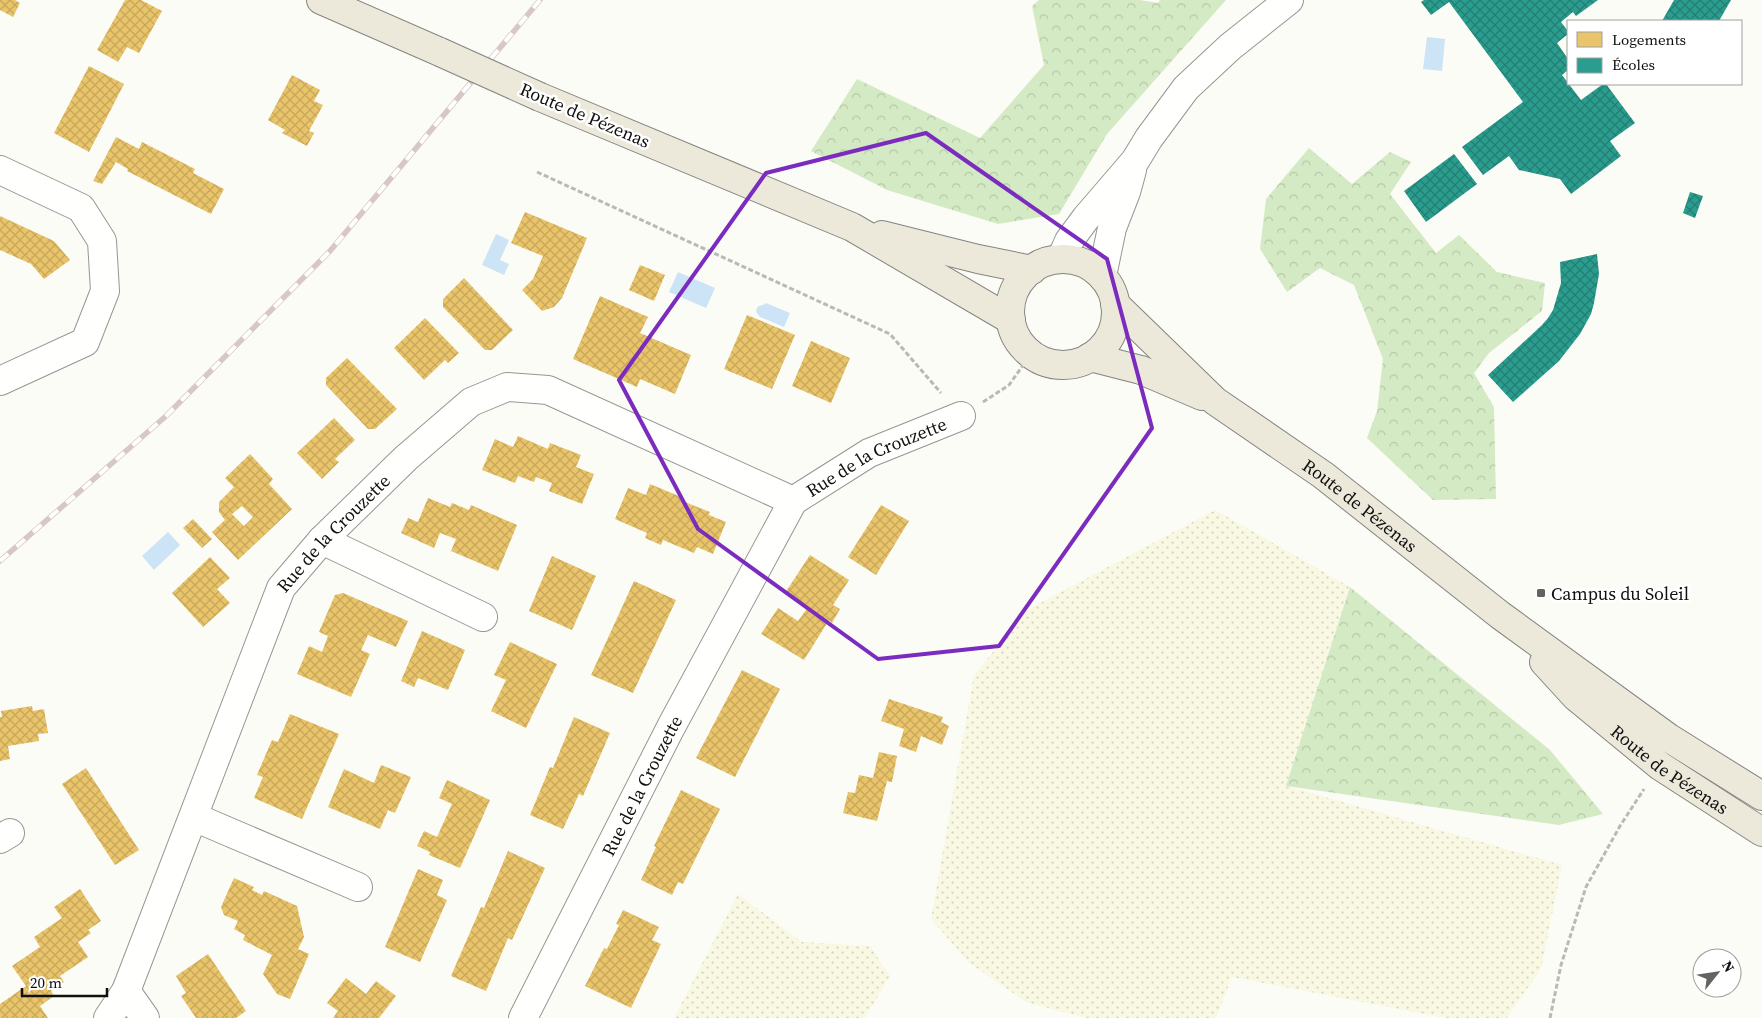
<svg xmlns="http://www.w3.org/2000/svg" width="1762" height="1018" font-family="'Source Serif 4',serif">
	<defs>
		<pattern id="farmland-dots" width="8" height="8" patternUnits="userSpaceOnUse" patternTransform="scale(1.25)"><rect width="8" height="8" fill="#f8f8e3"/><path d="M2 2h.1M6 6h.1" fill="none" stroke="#d4d4c2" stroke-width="1.8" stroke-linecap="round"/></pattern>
		<pattern id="forest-crowns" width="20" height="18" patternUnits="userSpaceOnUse" patternTransform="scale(1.25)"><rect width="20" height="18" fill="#d4eac4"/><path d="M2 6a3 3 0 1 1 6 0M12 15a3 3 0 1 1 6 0" fill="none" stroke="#b5c8a7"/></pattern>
		<pattern id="homes-cross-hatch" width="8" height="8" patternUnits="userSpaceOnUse" patternTransform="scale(1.25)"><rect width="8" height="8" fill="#e9c46a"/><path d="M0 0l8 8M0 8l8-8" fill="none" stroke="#c7a75b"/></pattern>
		<pattern id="schools-cross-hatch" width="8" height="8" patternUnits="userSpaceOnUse" patternTransform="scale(1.25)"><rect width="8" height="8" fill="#2a9d8f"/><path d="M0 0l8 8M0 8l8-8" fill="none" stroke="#237f73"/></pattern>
	</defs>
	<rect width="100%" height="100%" fill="#fcfcf6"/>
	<g fill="url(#farmland-dots)">
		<path d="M1215 510 1350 587 1287 786 1562 865 1541 969 1507 1018H1446L1232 977 1216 1018H1086L1026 1002 968 962 931 919 974 675 1027 610Z"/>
		<path d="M738 894 802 942 870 946 890 976 865 1018H674Z"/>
	</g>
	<g fill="url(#forest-crowns)">
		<path d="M1039 0H1140L1158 3 1160 0H1226L1107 134 1059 214 998 224 887 190 811 151 857 79 980 138 1044 65 1032 6Z"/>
		<path d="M1309 148 1352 184 1390 152 1411 162 1390 194 1436 253 1459 235 1497 272 1545 283 1542 311 1489 353 1474 373 1494 407 1496 499 1433 500 1367 438 1377 411 1383 359 1354 285 1320 268 1287 292 1260 249 1266 199Z"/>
		<path d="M1350 587 1550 750 1603 814 1559 825 1286 786Z"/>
	</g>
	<g fill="#cce4f6">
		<path d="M1427 37 1445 39 1442 71 1423 69Z"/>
		<path d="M496 234 509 240 500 260 509 264 504 275 482 265Z"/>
		<path d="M678 272 715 288 706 308 669 292Z"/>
		<path d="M766 303 790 313 784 327 760 317 756 312C757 303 762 307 766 303Z"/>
		<path d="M168 532 180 545 154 570 142 556Z"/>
	</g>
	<g fill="url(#homes-cross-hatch)" fill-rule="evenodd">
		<path d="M0 0H15L20 3 13 17 0 10Z"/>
		<path d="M125 0H141L162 11 139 53 127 47 118 62 97 50Z"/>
		<path d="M89 66 124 84 89 152 54 133Z"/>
		<path d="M292 75 320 90 314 101 323 105 309 131 314 133 307 146 282 133 285 130 268 120Z"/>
		<path d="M116 137 139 149 142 142 195 169 193 173 224 189 211 214 127 171 128 169 116 162 102 184 93 181Z"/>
		<path d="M525 212 587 238 562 298 554 307 542 311 522 290 533 279 543 256 511 243Z"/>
		<path d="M0 216 54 241 70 260 44 279 31 264 0 250Z"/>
		<path d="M640 265 665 275 654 301 629 290Z"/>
		<path d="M464 278 513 330 492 350H485L443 307V299Z"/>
		<path d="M600 296 648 317 640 333 691 355 675 394 640 379 637 387 573 359Z"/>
		<path d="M747 315 795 335 772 389 724 369Z"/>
		<path d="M425 318 459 353 448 363 445 360 424 380 394 348Z"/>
		<path d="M811 341 850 358 831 403 792 386Z"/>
		<path d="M347 358 397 409 375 429H368L326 385V378Z"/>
		<path d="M334 418 355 440 335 459 339 462 322 479 297 453Z"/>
		<path d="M518 436 548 449 550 443 581 455 576 467 594 474 582 504 549 491 552 483 536 477 534 482 518 476 515 483 482 470 495 439 513 447Z"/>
		<path d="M250 454 273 479 269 484 292 509 238 560 212 532 225 520 219 512V502L234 487 225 478ZM242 506 253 517 244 526 232 514Z"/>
		<path d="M650 484 681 497 680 500 710 512 709 515 726 522 713 554 697 547 694 553 663 540 661 545 645 538 647 533 615 519 628 488 646 495Z"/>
		<path d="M428 498 450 507 452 503 469 510 471 505 517 525 498 571 451 551 456 539 440 533 434 548 401 533 408 518 418 522Z"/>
		<path d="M881 505 909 521 876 575 848 557Z"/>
		<path d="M193 519 212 539 202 548 183 528Z"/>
		<path d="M810 555 849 580 833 605 840 609 832 623 829 620 804 660 761 634 778 608 798 621 808 607 785 593Z"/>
		<path d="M552 556 596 576 572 630 529 611Z"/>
		<path d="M210 557 230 578 217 589 230 603 203 627 172 593Z"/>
		<path d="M634 581 676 600 633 693 591 675Z"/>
		<path d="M343 593 408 621 396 647 368 635 361 650 370 654 351 697 297 674 309 646 322 652 328 636 319 632 335 595Z"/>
		<path d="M422 631 465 650 448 690 418 678 414 687 401 681Z"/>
		<path d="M510 642 557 664 526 728 491 711 506 680 494 675Z"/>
		<path d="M742 670 780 689 735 777 696 758Z"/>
		<path d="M889 699 943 717 941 722 949 726 942 745 921 736 916 752 899 746 904 729 881 721Z"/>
		<path d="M32 706 33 711 44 709 48 733 38 734 39 741 8 746 10 759 0 761V717H2L1 711Z"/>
		<path d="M290 714 339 734 302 819 254 798 263 777 257 775 272 740 278 742Z"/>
		<path d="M574 717 610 733 583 796 579 794 563 829 530 815 550 767 553 768Z"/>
		<path d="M879 752 897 756 892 782 887 781 877 821 843 813 848 792 855 793 859 775 873 778Z"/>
		<path d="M381 765 411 777 395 813 388 810 380 829 328 807 344 769 374 783Z"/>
		<path d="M86 768 139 850 115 865 62 784Z"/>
		<path d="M447 780 490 800 460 868 429 855 430 852 417 846 424 831 437 837 452 804 439 798Z"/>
		<path d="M681 790 720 809 683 884 678 882 672 895 641 880 656 847 654 846Z"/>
		<path d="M508 851 545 868 512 940 508 938 486 991 451 976 481 907 484 908Z"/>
		<path d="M418 869 443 880 437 895 447 900 420 962 385 947Z"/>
		<path d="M234 878 254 887 252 890 262 895 264 891 297 906 304 937 298 949 309 954 290 999 277 994 263 974 272 955 243 940 245 935 234 929 238 921 224 915 221 907Z"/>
		<path d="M80 889 101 921 88 930 91 933 78 942 88 957 60 976 64 982 51 991 54 996 40 1006 48 1018H0V1004L26 986 12 966 40 947 34 937 62 918 54 907Z"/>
		<path d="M623 910 659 927 652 940 661 944 631 1008 585 986 604 948 607 949 619 925 616 924Z"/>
		<path d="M208 954 246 1011 236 1018H196L181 996 186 993 176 976Z"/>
		<path d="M346 978 366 994 376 981 396 996 379 1018H333L338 1011 327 1003Z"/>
	</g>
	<g fill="url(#schools-cross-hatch)">
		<path d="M1424 0H1598L1576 16 1573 12 1561 22 1568 31V34L1557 43 1568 59V70L1562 75 1581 100 1603 84H1606L1635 123 1610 141 1621 156 1571 194 1560 179 1519 170 1509 156 1483 175 1462 147 1523 102 1449 2 1431 15 1421 2Z"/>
		<path d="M1674 0H1731L1719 21H1662Z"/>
		<path d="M1454 154 1477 184 1426 222 1404 191Z"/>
		<path d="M1690 192 1703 196 1695 218 1683 213Z"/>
		<path d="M1597 254 1599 274 1594 303 1591 314 1580 334 1559 361 1513 402 1488 375 1542 325 1548 318 1553 310 1561 283 1560 262Z"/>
	</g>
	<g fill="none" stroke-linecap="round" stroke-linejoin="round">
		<defs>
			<g id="minor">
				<path d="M0 170 81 208 102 241 105 291 85 342 0 381"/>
				<path d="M1061 259 1069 241 1086 218 1135 161 1149 138 1186 88 1230 47 1289 0"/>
				<path d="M1102 276 1112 228 1126 192 1132 170"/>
				<path d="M322 540 483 617"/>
				<path d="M194 817 358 887"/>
				<path d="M0 839 10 833"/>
				<path d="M126 991 145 1018"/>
				<path id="s1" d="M108 1018 126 991 281 588 322 540 406 458 471 402 507 387 548 390 793 501"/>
				<path id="s2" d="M523 1018 671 727 793 501 869 453 961 416"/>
			</g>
			<g id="major">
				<path d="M321 0 440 52"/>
				<path d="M540 97 852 227 1011 320"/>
				<path d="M882 235 978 259 1032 270"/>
				<circle cx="1063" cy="312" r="53"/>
				<path id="s3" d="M1115 304 1215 401 1323 475 1500 615 1669 738 1762 796"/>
				<path d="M1090 357 1141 370 1202 396"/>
				<path id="s4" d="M1544 662 1576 697 1660 766 1762 832"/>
			</g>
		</defs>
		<use href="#minor" stroke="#969694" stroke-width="30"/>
		<use href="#major" stroke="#848481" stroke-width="30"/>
		<g stroke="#b9b9b8" stroke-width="3" stroke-dasharray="5 2.5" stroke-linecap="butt">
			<path d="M537 172 890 334 941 393"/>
			<path d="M983 402 1009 385 1031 354"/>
			<path d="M1550 1018 1561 965 1586 887 1620 826 1644 789"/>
		</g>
		<use href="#minor" stroke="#fffffe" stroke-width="28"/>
		<use href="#major" stroke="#ece9db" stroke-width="28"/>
		<defs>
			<path id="rail" d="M0 561 166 416 330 251 540 0"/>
		</defs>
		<use href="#rail" stroke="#d9c7c6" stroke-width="5.5"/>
		<use href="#rail" stroke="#fff" stroke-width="4" stroke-dasharray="11" stroke-linecap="butt"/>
		<defs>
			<path id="major-bridge" d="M440 52 540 97"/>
		</defs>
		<use href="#major-bridge" stroke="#848481" stroke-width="30" stroke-linecap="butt"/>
		<use href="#major-bridge" stroke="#ece9db" stroke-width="28"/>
	</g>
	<path fill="none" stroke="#7b2cbf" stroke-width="4" stroke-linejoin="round" d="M926 133 1107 259 1152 428 999 646 878 659 698 529 619 380 766 173Z"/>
	<rect fill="#636360" stroke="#fff" stroke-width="2" x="1536" y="588" width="10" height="10" rx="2.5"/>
	<g text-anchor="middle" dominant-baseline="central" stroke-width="5" stroke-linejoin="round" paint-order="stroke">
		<g font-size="18" fill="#101010" stroke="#fff">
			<text transform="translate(585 115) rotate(23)">Route de Pézenas</text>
			<text stroke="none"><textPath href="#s2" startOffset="678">Rue de la Crouzette</textPath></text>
			<text stroke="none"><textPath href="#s3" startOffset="318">Route de Pézenas</textPath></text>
			<text stroke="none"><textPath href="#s1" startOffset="540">Rue de la Crouzette</textPath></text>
			<text stroke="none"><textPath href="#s4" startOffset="166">Route de Pézenas</textPath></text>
			<text stroke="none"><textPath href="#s2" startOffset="261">Rue de la Crouzette</textPath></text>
		</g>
		<g font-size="18" fill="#101010" stroke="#fff" text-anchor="start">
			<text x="1551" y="593">Campus du Soleil</text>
		</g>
	</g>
	<rect x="1567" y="20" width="175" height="65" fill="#ffffff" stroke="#9f9f9f"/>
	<rect x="1577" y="32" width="25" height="15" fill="#e9c46a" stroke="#9f9f9f"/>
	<text x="1612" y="45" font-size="15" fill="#101010">Logements</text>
	<rect x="1577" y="58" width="25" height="15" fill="#2a9d8f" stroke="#9f9f9f"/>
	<text x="1612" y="70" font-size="15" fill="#101010">Écoles</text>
	<g transform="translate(1717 973) rotate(60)"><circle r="24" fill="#ffffff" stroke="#9f9f9f"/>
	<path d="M0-4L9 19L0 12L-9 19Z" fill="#636360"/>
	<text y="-8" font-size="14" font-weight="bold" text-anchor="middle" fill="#101010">N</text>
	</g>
	<path d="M22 988v8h85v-8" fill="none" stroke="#101010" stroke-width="2.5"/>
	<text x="30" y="988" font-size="15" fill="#101010" stroke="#ffffff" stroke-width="4" paint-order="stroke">20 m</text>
</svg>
